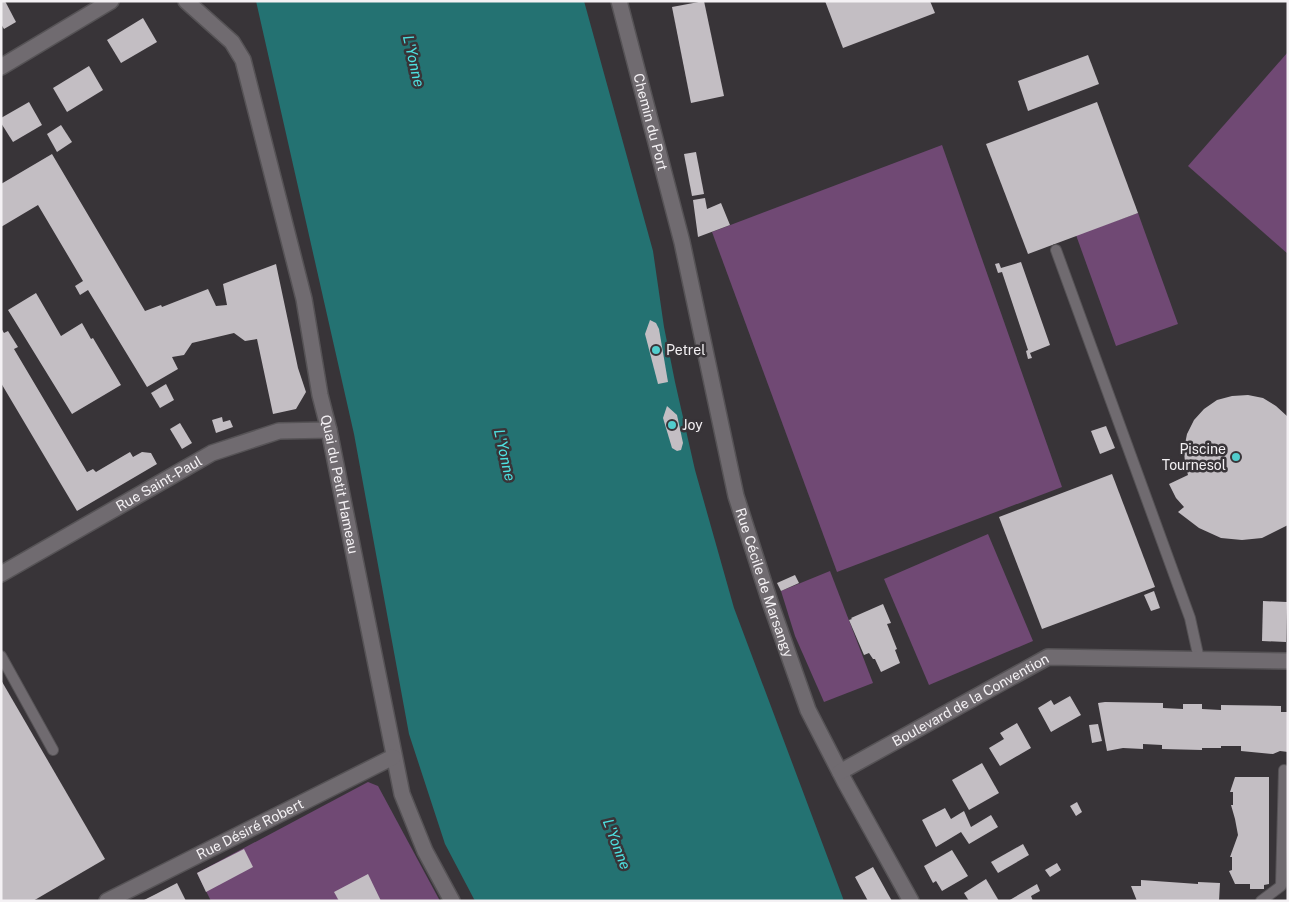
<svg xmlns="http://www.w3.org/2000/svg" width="1289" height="902" font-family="'Public Sans',sans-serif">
	<rect width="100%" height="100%" fill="#383438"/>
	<g fill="#704974">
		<path d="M1288 52V254L1188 166Z"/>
		<path d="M942 145 1062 487 837 572 712 232Z"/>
		<path d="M1138 213 1178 324 1116 346 1076 235Z"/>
		<path d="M988 534 1033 641 929 685 884 579Z"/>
		<path d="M830 571 873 683 824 702 795 636 781 591Z"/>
		<path d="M368 782 378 786 440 901H211L197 873Z"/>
	</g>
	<path fill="#247272" d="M256 1H584L653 251 664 327 675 382 695 470 734 608 844 901H475L445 844 409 734 354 434Z"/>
	<g fill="#c3bec3">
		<path d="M1 1H5L16 22 4 29 1 24Z"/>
		<path d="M704 1 724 96 691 103 672 7Z"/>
		<path d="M825 1H930L935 13 843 48Z"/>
		<path d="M143 18 157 42 121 63 107 40Z"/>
		<path d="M1088 55 1099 84 1028 111 1018 81Z"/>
		<path d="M89 66 103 90 67 112 53 88Z"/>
		<path d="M29 102 42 125 13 142 1 123V118Z"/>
		<path d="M1097 102 1138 213 1028 254 986 144Z"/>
		<path d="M61 125 72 142 57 152 47 134Z"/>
		<path d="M696 152 704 194 692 196 684 154Z"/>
		<path d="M52 154 145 311 161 305 162 307 208 289 216 306 227 305 223 284 276 264 298 368 306 392 296 409 273 414 257 339 245 341 234 333 192 343 184 355 172 357 178 369 147 387 88 290 80 295 75 286 83 281 38 205 1 227V184Z"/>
		<path d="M705 198 707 209 721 203 730 225 698 237 693 200Z"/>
		<path d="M1021 262 1050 345 1030 353 1032 358 1028 359 1026 351 1028 350 1002 272 998 273 995 264 999 263 1001 268Z"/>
		<path d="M36 293 61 336 82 323 91 339 93 338 121 385 72 414 8 310Z"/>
		<path d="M650 320 656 323 659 329 668 382 658 384 645 334Z"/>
		<path d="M1 328 4 333 8 331 18 347 14 349 87 472 93 469 96 472 130 452 133 457 142 452 151 453 157 464 77 511 1 383Z"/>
		<path d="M166 384 174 400 160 408 151 393Z"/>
		<path d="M1248 395 1263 398 1276 406 1288 417V525L1262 538 1242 540 1221 538 1199 528 1178 512 1184 507 1176 498 1169 484 1188 475 1185 464 1184 449 1187 434 1194 420 1204 409 1217 400 1232 396Z"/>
		<path d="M667 406 677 415 683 443 681 450 677 451 672 448 663 418Z"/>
		<path d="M222 417 223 422 230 420 233 427 216 433 212 420Z"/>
		<path d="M180 423 192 443 182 449 170 429Z"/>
		<path d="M1106 426 1115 448 1100 454 1091 431Z"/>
		<path d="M1112 474 1155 587 1042 629 999 517Z"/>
		<path d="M795 575 799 583 781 591 777 583Z"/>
		<path d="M1154 591 1160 608 1151 611 1144 595Z"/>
		<path d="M1263 601 1287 602 1286 642 1262 641Z"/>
		<path d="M883 604 891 623 887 624 897 649 895 650 900 663 881 672 875 659H873L869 653 864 655 849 620 852 619 851 618Z"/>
		<path d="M1 680 105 859 33 901H1Z"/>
		<path d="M1070 696 1081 715 1051 732 1038 708 1051 700 1054 705Z"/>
		<path d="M1105 702 1163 703V708L1183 709V704H1202V709L1221 710V705L1281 706V712H1288V752L1280 751 1273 754 1241 751V746H1221V748H1202V750L1162 749V745L1143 744V749L1123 748 1107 751 1098 703Z"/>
		<path d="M1017 723 1031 748 1000 766 989 748 1004 739 1000 733Z"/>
		<path d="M1098 724 1102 741 1092 743 1089 725Z"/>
		<path d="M982 763 999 793 969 810 952 780Z"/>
		<path d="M1235 777H1269V884L1264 885V889H1250V884H1235L1229 871 1232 870V857H1230L1238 835 1235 819 1231 805H1233V792H1230Z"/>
		<path d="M1077 802 1082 812 1076 816 1070 806Z"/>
		<path d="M945 808 951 819 964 811 971 827 991 815 998 827 969 844 961 832 936 847 922 820Z"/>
		<path d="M1023 844 1029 855 998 873 991 862Z"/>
		<path d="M244 849 253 867 206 892 197 873Z"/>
		<path d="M952 850 968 876 942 891 936 881 933 883 924 866Z"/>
		<path d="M1057 863 1061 870 1050 877 1045 870Z"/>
		<path d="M873 867 888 894 892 901H868L855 877Z"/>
		<path d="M368 874 381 901H339L334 892Z"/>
		<path d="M986 879 999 901H969L964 893Z"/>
		<path d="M1141 880 1198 884V882L1220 883 1219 901H1137L1131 886H1141Z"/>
		<path d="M177 883 186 901H142L156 894Z"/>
		<path d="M1037 884 1040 891 1031 896 1033 901H1008Z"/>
	</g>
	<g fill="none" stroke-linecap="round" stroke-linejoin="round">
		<defs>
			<g id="service">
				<path d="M1056 250 1190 618 1199 659"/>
				<path d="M1 656 53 750"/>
				<path d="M1261 901 1281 886 1284 770"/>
			</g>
			<g id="minor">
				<path id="s1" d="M186 1 232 42 243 60 304 299 320 395 329 430 402 794 425 851 452 901"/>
				<path id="s2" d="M619 1 682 242 736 496 770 602 808 710 845 782 911 901"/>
				<path d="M1 67 111 1"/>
				<path id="s3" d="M1 574 212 453 279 431 329 430"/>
				<path id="s4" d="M840 772 1048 657 1288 661"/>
				<path id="s5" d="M107 901 393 757"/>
			</g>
		</defs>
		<use href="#service" stroke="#565356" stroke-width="12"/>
		<use href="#minor" stroke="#565356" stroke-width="18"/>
		<use href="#service" stroke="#706b70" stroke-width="10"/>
		<use href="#minor" stroke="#706b70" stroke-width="15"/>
	</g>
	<g fill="#52cdcd" stroke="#383438" stroke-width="2">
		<circle cx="656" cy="350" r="5"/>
		<circle cx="672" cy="425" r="5"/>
		<circle cx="1236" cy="457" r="5"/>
	</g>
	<g text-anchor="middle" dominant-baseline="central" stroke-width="5" stroke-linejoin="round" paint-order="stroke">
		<g font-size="14" fill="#f4f1f4" stroke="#383438">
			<text stroke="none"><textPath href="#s2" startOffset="125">Chemin du Port</textPath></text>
			<text stroke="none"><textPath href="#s3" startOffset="182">Rue Saint-Paul</textPath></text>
			<text stroke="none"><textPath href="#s1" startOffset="518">Quai du Petit Hameau</textPath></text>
			<text stroke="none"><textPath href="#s2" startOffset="600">Rue Cécile de Marsangy</textPath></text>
			<text stroke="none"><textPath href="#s4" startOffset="149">Boulevard de la Convention</textPath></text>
			<text stroke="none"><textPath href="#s5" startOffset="160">Rue Désiré Robert</textPath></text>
		</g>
		<g font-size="14" fill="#f4f1f4" stroke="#383438" text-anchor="start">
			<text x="666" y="350">Petrel</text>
			<text x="682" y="425">Joy</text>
			<text x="1226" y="449" text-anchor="end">Piscine<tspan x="1226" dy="16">Tournesol</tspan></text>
		</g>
		<g font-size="15" font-style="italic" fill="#4ee1e1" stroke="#383438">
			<text transform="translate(414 61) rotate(77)">L'Yonne</text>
			<text transform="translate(505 455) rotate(77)">L'Yonne</text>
			<text transform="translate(617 844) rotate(69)">L'Yonne</text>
		</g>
	</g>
	<rect width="1289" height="902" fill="none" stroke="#f4f1f4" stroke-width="5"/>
</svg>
